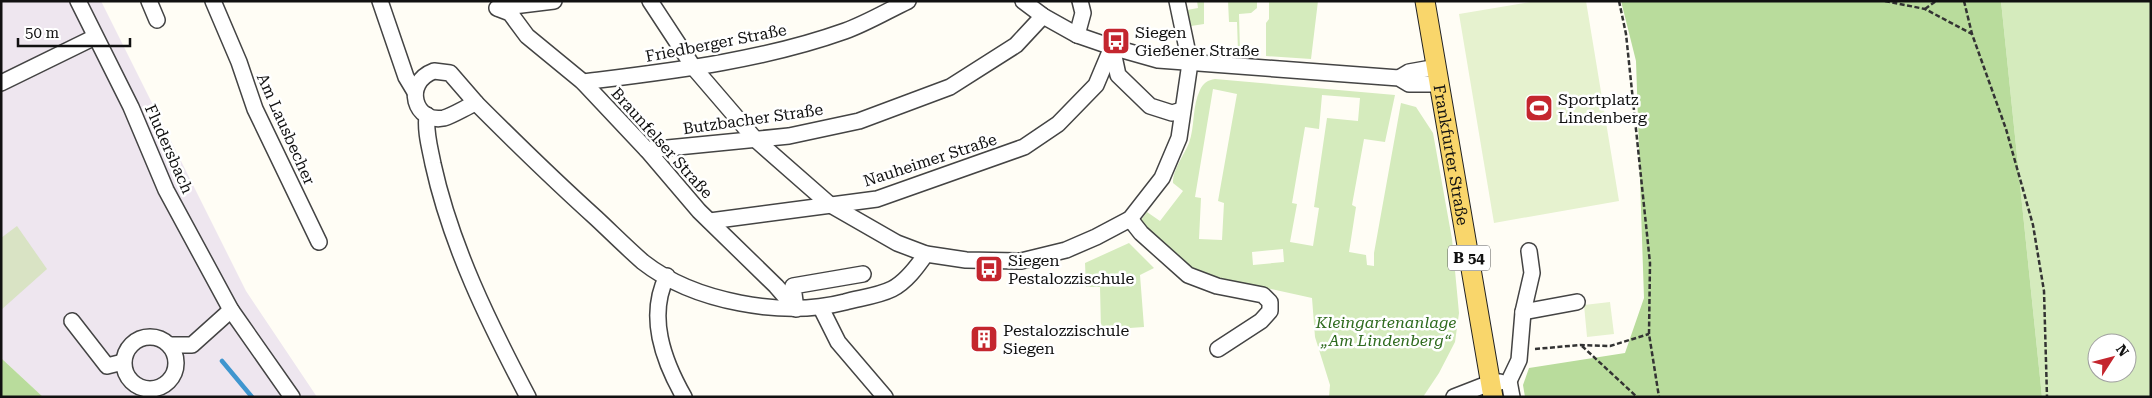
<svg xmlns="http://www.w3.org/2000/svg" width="2152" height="398" font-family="'Roboto Serif',serif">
	<rect width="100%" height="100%" fill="#fffdf5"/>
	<path fill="#eee6ef" d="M1 1H101L246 291 317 397H43L1 358Z"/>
	<g fill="#d5ebbd" fill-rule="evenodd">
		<path d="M1197 1H1204V24L1191 26 1187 10 1198 8Z"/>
		<path d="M1228 1H1257V8L1251 13 1239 14 1240 52 1238 51 1237 22H1229Z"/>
		<path d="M1269 1H1318L1311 59 1266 56V23L1269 19Z"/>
		<path d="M2001 1H2151V397H2042ZM2097 343H2127V373H2097Z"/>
		<path d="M1215 79 1395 95 1385 142 1364 139 1352 205 1356 207 1349 252 1366 255 1367 265 1374 266V253L1401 103 1416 107 1433 133 1452 239 1459 313 1455 342 1439 373 1423 397H1329L1330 385 1315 337 1312 298 1193 272 1141 225V220L1147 212 1160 221 1183 191 1173 183C1172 171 1184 155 1189 143 1195 127 1192 106 1200 90 1203 83 1208 80 1215 79ZM1213 89 1237 94 1218 201 1224 203 1222 240 1199 239 1201 198 1195 197ZM1322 95 1360 98 1358 121 1327 118 1314 207 1319 208 1313 246 1290 242 1297 204 1292 203 1305 127 1319 129ZM1283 249 1284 262 1253 265 1252 252Z"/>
		<path d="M1129 243 1154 268 1140 275 1144 327 1101 330 1100 287H1086L1085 263Z"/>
	</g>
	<g fill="#b9dc9c">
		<path d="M1621 1H2001L2042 397H1525L1523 385 1529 368 1625 353 1644 298 1636 61Z"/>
		<path d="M1 358 43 397H1Z"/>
	</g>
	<path fill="#d9e3c4" d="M17 226 47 269 1 310V238Z"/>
	<g fill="#e6f2cf">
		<path d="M1536 1H1586L1619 201 1494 223 1459 14Z"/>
		<path d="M1610 302 1614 334 1587 337 1584 305Z"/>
	</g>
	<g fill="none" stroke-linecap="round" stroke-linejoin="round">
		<path stroke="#3f96cf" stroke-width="4.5" d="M222 361 252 397"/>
		<defs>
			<g id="minor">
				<path d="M78 1 131 107 166 190 231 310 292 397"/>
				<path d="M149 1 157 20"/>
				<path d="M213 1 239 62 255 109 319 242"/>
				<path d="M380 1 406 77 415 92"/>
				<path d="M650 1 694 68 755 139 829 204 897 243 926 254 966 260 1021 261 1066 250 1096 237 1130 219 1162 178 1179 138 1190 63 1177 1"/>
				<path d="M1023 1 1043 16 1077 35 1112 47 1158 60 1399 78 1409 84H1440"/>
				<path d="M497 8 510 13 527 36 583 82 647 150 699 211 776 286 796 309 793 286 863 274"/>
				<path d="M498 8 554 1"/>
				<path d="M1077 35 1083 13 1080 1"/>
				<path d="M1112 47 1118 75 1150 106 1172 113 1182 110"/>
				<path d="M434 71 450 73 476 103C466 107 454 115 444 118 415 124 402 83 434 71Z"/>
				<path d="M1399 78 1409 72 1437 67"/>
				<path d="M583 82C671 71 761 61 845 31 867 23 887 11 908 1"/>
				<path d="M1 83 95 37"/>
				<path d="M476 103C515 142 555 181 596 218 611 232 627 248 643 262 694 302 783 318 845 302 859 298 878 296 892 289 906 282 917 267 926 254"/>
				<path d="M427 115C425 132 430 148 433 164 451 246 489 323 528 397"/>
				<path d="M647 150 789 136 859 121 950 87 1016 45 1043 16"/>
				<path d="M1130 219 1141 233 1188 275 1217 286 1263 295 1270 302V311L1261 321 1218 349"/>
				<path d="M710 221 877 199 1024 147 1058 124 1096 85 1112 47"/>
				<path d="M667 276C647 316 663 360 684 397"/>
				<path d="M821 308 838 342 885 397"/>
				<path d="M1523 312 1577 302"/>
				<path d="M72 321 107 366 123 362"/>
				<circle cx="150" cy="363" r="26"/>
				<path d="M170 345H192L231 310"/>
				<path d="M1509 381 1519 360 1523 312 1532 273 1529 251"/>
				<path d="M1509 381 1512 397"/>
				<path d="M1454 397 1490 383 1500 382"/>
			</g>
			<g id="major">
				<path id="s1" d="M1425 1 1493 397"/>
			</g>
		</defs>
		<use href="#minor" stroke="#444" stroke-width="18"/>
		<use href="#major" stroke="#222" stroke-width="21"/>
		<g stroke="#333" stroke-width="2.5" stroke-dasharray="5 2.5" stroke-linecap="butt">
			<path d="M1619 1 1626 34 1650 263 1649 334 1659 397"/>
			<path d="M1885 1 1925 9 1972 34"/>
			<path d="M1964 1 1972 34 2006 129 2033 225 2044 291 2047 397"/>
			<path d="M1925 9 1936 1"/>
			<path d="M1582 346 1637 397"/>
			<path d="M1535 349 1580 345 1610 346 1649 334"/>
		</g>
		<use href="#minor" stroke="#fff" stroke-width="15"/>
		<use href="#major" stroke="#f9d66b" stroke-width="19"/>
	</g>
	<defs>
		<symbol id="bus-square" viewBox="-11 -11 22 22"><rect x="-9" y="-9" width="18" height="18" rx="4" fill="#c4262e" stroke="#fff"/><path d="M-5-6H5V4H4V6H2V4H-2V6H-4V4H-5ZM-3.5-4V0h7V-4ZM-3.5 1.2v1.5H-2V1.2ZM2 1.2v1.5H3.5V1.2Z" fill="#fff"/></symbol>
		<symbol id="stadium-square" viewBox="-11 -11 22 22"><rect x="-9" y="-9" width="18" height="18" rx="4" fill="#c4262e" stroke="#fff"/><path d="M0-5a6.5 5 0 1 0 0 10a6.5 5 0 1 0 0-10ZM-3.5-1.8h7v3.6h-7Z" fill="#fff"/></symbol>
		<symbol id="building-square" viewBox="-11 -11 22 22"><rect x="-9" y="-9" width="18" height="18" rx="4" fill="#c4262e" stroke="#fff"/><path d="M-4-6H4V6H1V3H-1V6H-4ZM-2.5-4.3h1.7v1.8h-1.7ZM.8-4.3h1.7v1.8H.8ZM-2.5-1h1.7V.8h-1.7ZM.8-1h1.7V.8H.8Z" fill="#fff"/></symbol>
	</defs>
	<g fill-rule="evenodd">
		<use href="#bus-square" x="1100" y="25" width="32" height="32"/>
		<use href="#stadium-square" x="1523" y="92" width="32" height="32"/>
		<use href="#bus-square" x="973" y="253" width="32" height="32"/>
		<use href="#building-square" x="968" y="323" width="32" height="32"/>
	</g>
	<g text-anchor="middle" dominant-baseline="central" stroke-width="5" stroke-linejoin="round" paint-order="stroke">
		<rect fill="#fff" stroke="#585858" stroke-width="1" x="1448" y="245.5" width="42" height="25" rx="4"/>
		<g font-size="15" font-weight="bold" fill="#111">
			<text x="1469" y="258">B 54</text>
		</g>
		<g font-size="16" fill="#111" stroke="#fff" text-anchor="start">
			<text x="1135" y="32">Siegen<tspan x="1135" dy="18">Gießener Straße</tspan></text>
			<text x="1558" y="99">Sportplatz<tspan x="1558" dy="18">Lindenberg</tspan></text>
			<text x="1008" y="260">Siegen<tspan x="1008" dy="18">Pestalozzischule</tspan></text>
			<text x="1003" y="330">Pestalozzischule<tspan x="1003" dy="18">Siegen</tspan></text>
		</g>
		<g font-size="16" fill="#111" stroke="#fff">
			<text transform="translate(716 43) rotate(-11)">Friedberger Straße</text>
			<text transform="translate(753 119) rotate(-8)">Butzbacher Straße</text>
			<text transform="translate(286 129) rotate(66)">Am Lausbecher</text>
			<text transform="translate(662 143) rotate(48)">Braunfelser Straße</text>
			<text transform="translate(169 149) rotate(66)">Fludersbach</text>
			<text stroke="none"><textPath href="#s1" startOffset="156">Frankfurter Straße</textPath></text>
			<text transform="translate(930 160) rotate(-18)">Nauheimer Straße</text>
		</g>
		<g font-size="16" font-style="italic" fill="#2f6b1f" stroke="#fff">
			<text x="1386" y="322">Kleingartenanlage<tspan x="1386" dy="18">„Am Lindenberg“</tspan></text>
		</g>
	</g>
	<rect width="2152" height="398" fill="none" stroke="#111111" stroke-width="5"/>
	<g transform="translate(2112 358) rotate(54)"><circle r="24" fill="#ffffff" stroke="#a0a0a0"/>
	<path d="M0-4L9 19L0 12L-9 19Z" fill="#c4262e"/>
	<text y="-8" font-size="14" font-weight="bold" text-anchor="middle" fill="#111111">N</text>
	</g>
	<path d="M18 38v8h112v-8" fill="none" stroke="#111111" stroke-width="2.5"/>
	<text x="25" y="38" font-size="15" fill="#111111" stroke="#ffffff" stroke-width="4" paint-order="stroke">50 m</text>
</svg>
